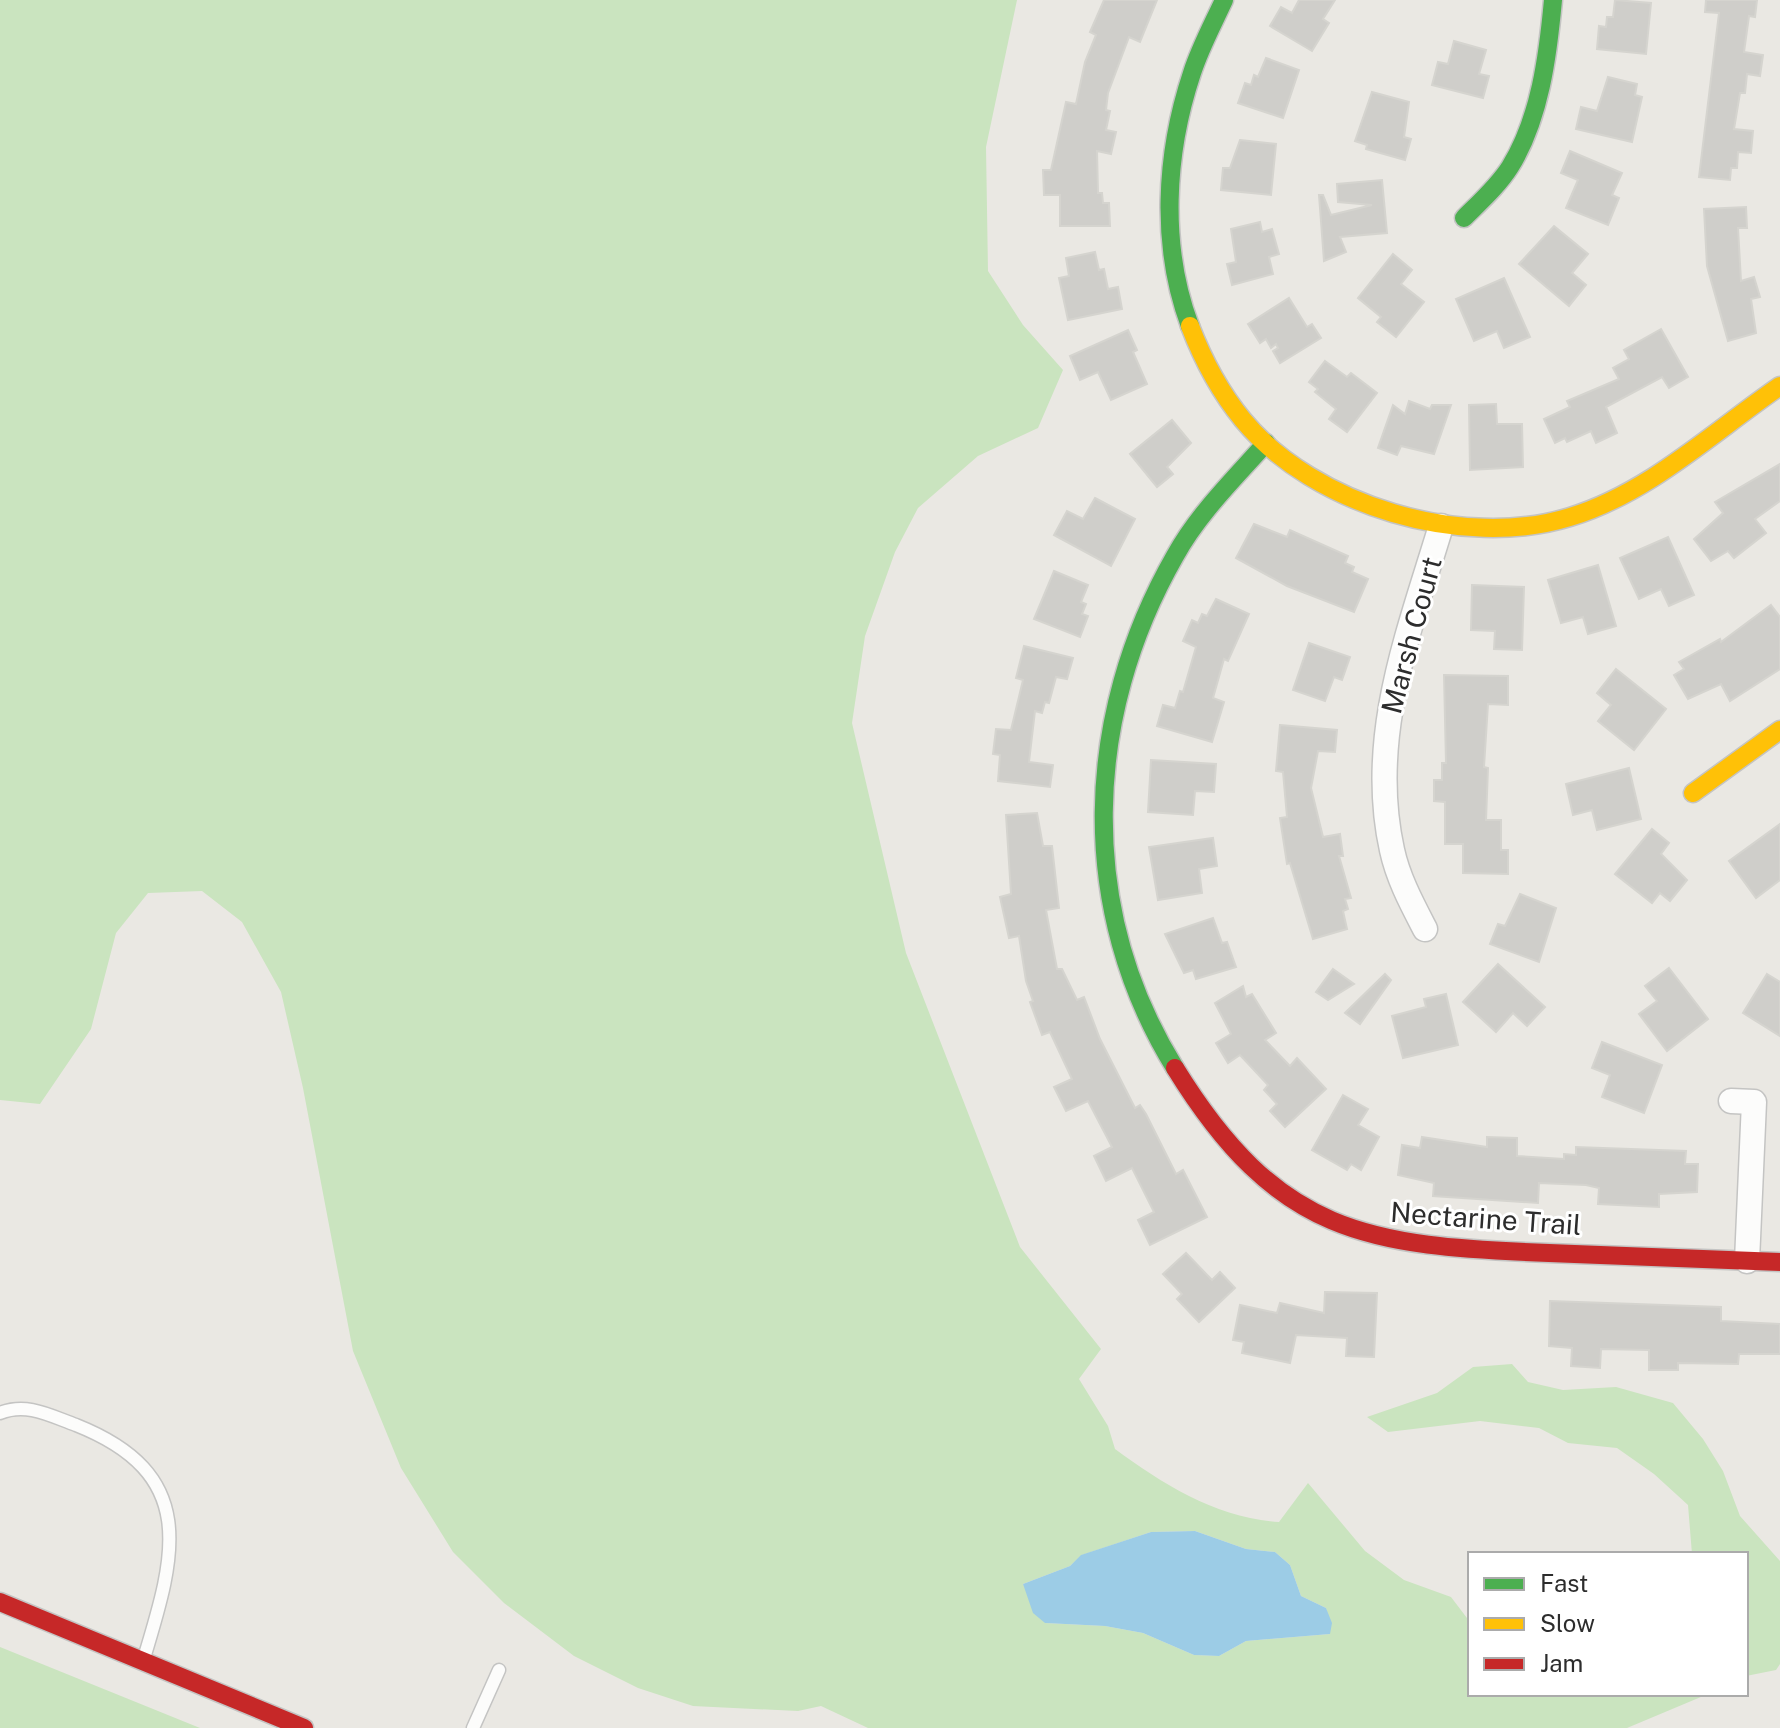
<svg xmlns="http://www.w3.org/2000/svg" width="1780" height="1728" font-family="'Public Sans',sans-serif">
	<rect width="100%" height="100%" fill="#eae8e3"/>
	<g fill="#cae4bf" fill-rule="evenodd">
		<path d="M0 0H1017L986 147 988 271 1023 325 1063 370 1038 428 978 456 918 508 895 552 865 636 852 723 906 953 1020 1247 1101 1349 1079 1379 1108 1426 1115 1449C1164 1485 1217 1518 1279 1522L1308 1483 1365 1551 1404 1580 1451 1597 1470 1622V1694H1708L1627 1728H868L821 1706 798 1711 693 1706 638 1688 574 1656 504 1603 453 1552 401 1468 353 1351 303 1088 281 992 242 922 202 891 148 893 116 933 91 1029 40 1104 0 1100ZM1195 1531 1246 1549 1275 1552 1290 1565 1301 1596 1326 1608 1330 1634 1246 1641 1219 1656 1194 1655 1143 1633 1105 1626 1045 1623 1023 1584 1070 1566 1082 1555 1151 1532Z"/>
		<path d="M1512 1364 1528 1382 1563 1390 1616 1387 1673 1403 1703 1439 1723 1471 1740 1516 1780 1561V1664L1776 1670 1746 1676V1554H1692L1688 1505 1654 1474 1617 1448 1568 1443 1539 1428 1480 1421 1388 1432 1367 1417 1437 1393 1473 1367Z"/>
		<path d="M0 1647 200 1728H0Z"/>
	</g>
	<path fill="#9ccce6" d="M1195 1531 1246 1549 1275 1552 1290 1565 1301 1596 1326 1608 1332 1623 1330 1634 1246 1641 1219 1656 1194 1655 1143 1633 1105 1626 1045 1623 1033 1613 1023 1584 1070 1566 1081 1555 1151 1532Z"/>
	<g fill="#cfceca" stroke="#d5d4cf" stroke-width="2">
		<path d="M1104 0H1157L1140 42 1129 37 1108 93 1106 110 1110 111 1106 130 1116 132 1111 154 1097 151 1098 193H1102L1103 203H1109L1110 226H1060V195H1044L1043 170H1051L1066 102 1076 104 1085 62 1096 35 1090 32Z"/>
		<path d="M1299 0H1335L1323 19 1329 23 1312 51 1270 26 1281 7 1292 13Z"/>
		<path d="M1615 0 1651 3 1646 54 1597 49 1599 26 1606 27 1607 17H1613Z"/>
		<path d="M1706 0H1757L1755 17 1749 16 1744 52 1763 55 1760 76 1747 74 1745 93H1740L1734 129 1753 131 1751 153 1738 152 1737 168H1731L1730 180 1699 177 1719 13 1705 12Z"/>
		<path d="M1454 41 1486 50 1479 74 1489 76 1483 98 1432 85 1438 62 1448 64Z"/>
		<path d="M1266 58 1299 70 1283 118 1238 103 1245 83 1251 85 1254 75 1258 77Z"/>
		<path d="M1608 77 1637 84 1635 95 1642 97 1632 142 1576 129 1581 107 1597 111Z"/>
		<path d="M1372 92 1409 102 1404 137 1411 139 1405 160 1366 149 1367 145 1355 141Z"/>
		<path d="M1240 140 1276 144 1271 195 1221 190 1223 168H1230Z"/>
		<path d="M1570 151 1622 173 1612 195 1619 198 1608 225 1566 208 1578 180 1561 173Z"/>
		<path d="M1382 180 1387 233 1340 237 1346 252 1324 261 1319 195H1323L1331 215 1372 205 1338 202 1337 184Z"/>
		<path d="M1746 207 1747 228H1738L1741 281 1754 277 1760 297 1751 299 1756 333 1728 341 1707 266 1704 209Z"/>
		<path d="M1260 222 1262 232 1272 229 1279 254 1269 257 1273 274 1232 285 1227 264 1236 262 1231 229Z"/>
		<path d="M1554 226 1588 254 1572 273 1586 285 1569 306 1519 264Z"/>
		<path d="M1095 252 1099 270 1104 269 1108 289 1118 287 1122 309 1068 320 1059 278 1069 276 1066 258Z"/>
		<path d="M1393 254 1412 270 1401 284 1424 302 1396 337 1377 322 1381 317 1358 298Z"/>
		<path d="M1504 278 1530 337 1504 348 1497 331 1474 341 1456 299Z"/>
		<path d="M1289 298 1307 327 1312 324 1321 338 1280 363 1273 351 1278 348 1276 344 1271 348 1266 339 1260 343 1248 324Z"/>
		<path d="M1661 329 1688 377 1669 388 1662 377 1606 407 1617 433 1596 443 1591 431 1567 442 1565 438 1555 443 1544 419 1570 407 1567 401 1619 379 1613 368 1629 359 1624 350Z"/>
		<path d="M1128 330 1137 350 1133 352 1147 384 1111 400 1098 372 1080 380 1070 356Z"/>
		<path d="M1325 361 1347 377 1351 373 1377 393 1347 432 1329 419 1336 409 1315 392 1318 389 1309 382Z"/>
		<path d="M1409 401 1430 409 1432 405H1451L1434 454 1401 446 1397 455 1378 448 1393 405 1405 414Z"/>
		<path d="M1496 404 1497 424H1522L1523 467 1470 470 1469 405Z"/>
		<path d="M1172 420 1191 443 1167 467 1173 474 1157 487 1130 454Z"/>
		<path d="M1780 464V501L1755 519 1766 533 1734 558 1728 551 1711 561 1694 539 1723 513 1715 502Z"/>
		<path d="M1095 498 1135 519 1111 566 1054 535 1067 511 1083 519Z"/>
		<path d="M1254 524 1287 537 1290 530 1348 556 1345 563 1354 567 1352 572 1368 579 1354 612 1287 586 1236 558Z"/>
		<path d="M1668 537 1694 595 1669 606 1661 589 1639 599 1620 558Z"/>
		<path d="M1598 565 1616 626 1588 634 1583 617 1561 623 1548 580Z"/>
		<path d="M1054 571 1088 585 1081 602 1086 604 1082 614 1088 616 1080 637 1034 619Z"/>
		<path d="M1472 585 1524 587 1522 650 1494 649 1495 631 1471 630Z"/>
		<path d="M1216 599 1249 614 1228 661 1224 659 1213 698 1224 702 1212 742 1157 726 1163 705 1175 708 1180 691 1183 692 1196 647 1183 641 1192 620 1198 623 1202 614 1207 616Z"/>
		<path d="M1771 605 1780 617V669L1730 701 1721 684 1688 699 1674 675 1684 669 1679 662 1720 639 1721 642Z"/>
		<path d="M1309 643 1350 657 1342 680 1334 677 1325 701 1293 690Z"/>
		<path d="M1024 646 1073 658 1067 679 1056 677 1049 703 1045 702 1042 713 1035 711 1029 762 1053 765 1050 787 998 781 1000 755 993 754 996 729 1011 730 1023 680 1016 678Z"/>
		<path d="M1616 669 1666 709 1634 750 1598 721 1611 705 1597 693Z"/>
		<path d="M1444 675 1508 676V705L1488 704 1484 767 1488 768 1486 820H1501V850H1508V874L1463 873V844H1445V802L1434 801V780H1442V763H1446Z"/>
		<path d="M1280 725 1337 730 1335 752 1318 751 1311 788 1323 837 1340 834 1343 856H1339L1351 898 1345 899 1348 909 1343 911 1347 929 1313 939 1290 863 1287 864 1280 818 1287 817 1283 772 1276 771Z"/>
		<path d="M1151 760 1216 764 1214 792 1195 791 1193 815 1148 812Z"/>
		<path d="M1629 768 1641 819 1597 830 1592 810 1573 815 1566 784Z"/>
		<path d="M1037 813 1043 846H1052L1059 908 1046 910 1057 969H1062L1077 1000 1084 997 1100 1039 1135 1108 1140 1105 1146 1114 1176 1174 1183 1170 1207 1217 1150 1245 1138 1220 1154 1212 1132 1168 1106 1181 1094 1156 1112 1147 1088 1101 1066 1111 1054 1087 1072 1079 1050 1032 1042 1035 1030 1002 1033 1001 1026 981 1019 936 1009 938 1000 897 1011 894 1006 815Z"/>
		<path d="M1780 824V880L1756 898 1729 861Z"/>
		<path d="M1652 829 1669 843 1661 854 1687 880 1670 901 1660 893 1652 903 1615 874Z"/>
		<path d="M1213 838 1217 866 1199 869 1202 893 1158 900 1149 847Z"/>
		<path d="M1520 894 1556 908 1539 962 1490 944 1498 924 1505 926Z"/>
		<path d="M1213 918 1222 943 1227 942 1236 967 1196 979 1193 970 1184 973 1165 934Z"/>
		<path d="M1498 964 1545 1007 1527 1026 1513 1013 1496 1032 1463 1002Z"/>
		<path d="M1669 968 1708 1019 1667 1051 1639 1014 1657 1001 1645 986Z"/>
		<path d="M1333 969 1354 984 1328 1000 1316 992Z"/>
		<path d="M1385 974 1391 980 1360 1024 1345 1013Z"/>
		<path d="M1767 974 1780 982V1036L1743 1013Z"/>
		<path d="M1243 986 1246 997 1252 994 1276 1033 1265 1040 1290 1066 1297 1058 1326 1089 1285 1127 1270 1111 1277 1104 1264 1090 1268 1085 1240 1055 1228 1063 1216 1043 1231 1034 1215 1003Z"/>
		<path d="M1446 994 1458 1045 1403 1058 1392 1016 1426 1007 1424 999Z"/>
		<path d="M1602 1042 1662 1065 1644 1113 1602 1097 1610 1075 1592 1068Z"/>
		<path d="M1343 1095 1368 1109 1358 1125 1379 1137 1361 1170 1351 1164 1347 1170 1312 1150Z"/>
		<path d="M1422 1137 1487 1147V1137L1517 1138V1156L1564 1159V1154L1576 1155V1147L1686 1151 1685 1164H1698L1697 1192 1659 1194V1207L1598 1204 1599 1188 1586 1185 1539 1183 1538 1203 1433 1196 1434 1183 1398 1175 1402 1145 1420 1148Z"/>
		<path d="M1186 1253 1212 1280 1220 1272 1235 1288 1199 1322 1177 1299 1182 1294 1163 1274Z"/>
		<path d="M1325 1292 1377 1293 1374 1357 1346 1356 1347 1338 1296 1335 1290 1363 1242 1353 1244 1342 1233 1340 1240 1305 1277 1313 1280 1303 1324 1313Z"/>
		<path d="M1550 1301 1721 1307V1321L1780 1324V1354H1739L1738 1364 1678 1363V1370H1649V1350L1601 1349 1600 1368 1571 1366 1572 1348 1549 1346Z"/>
	</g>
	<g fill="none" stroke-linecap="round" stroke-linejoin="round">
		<defs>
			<g id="lane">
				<path d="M0 1413C27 1402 51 1416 76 1425 199 1474 176 1553 144 1658"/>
				<path d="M473 1728 499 1670"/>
			</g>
			<g id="street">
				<path d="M1425 929C1412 904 1398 878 1392 850 1367 737 1409 632 1441 526"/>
				<path d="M1731 1101 1754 1102 1747 1261"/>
			</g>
			<g id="fast">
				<path d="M1464 218C1480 202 1498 186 1510 167 1540 119 1548 55 1553 0"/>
				<path d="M1190 326C1160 246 1165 154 1192 73 1200 48 1213 24 1224 0"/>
				<path d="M1175 1068C1077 909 1083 717 1175 556 1198 514 1234 479 1266 443"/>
			</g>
			<g id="slow">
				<path d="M1190 326C1203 360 1220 392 1243 420 1314 506 1464 550 1570 517 1649 493 1713 432 1780 386"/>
				<path d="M1693 793 1780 730"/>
			</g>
			<g id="jam">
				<path d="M1175 1068C1278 1235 1366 1246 1549 1253 1626 1256 1703 1259 1780 1262"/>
				<path d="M0 1602 304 1728"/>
			</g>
		</defs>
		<use href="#lane" stroke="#c4c4c3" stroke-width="15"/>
		<use href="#street" stroke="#c4c4c3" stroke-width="27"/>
		<use href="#fast" stroke="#c4c4c3" stroke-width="21"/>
		<use href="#slow" stroke="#c4c4c3" stroke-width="21"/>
		<use href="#jam" stroke="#c4c4c3" stroke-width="21"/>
		<use href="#lane" stroke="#fcfcfb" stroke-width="12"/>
		<use href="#street" stroke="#fcfcfb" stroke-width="24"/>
		<use href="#fast" stroke="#4caf50" stroke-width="18"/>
		<use href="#slow" stroke="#ffc107" stroke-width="18"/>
		<use href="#jam" stroke="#c62828" stroke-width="18"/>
	</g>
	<g text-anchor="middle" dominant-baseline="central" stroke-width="6" stroke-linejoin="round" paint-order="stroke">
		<g font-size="28" fill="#2d2d2d" stroke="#fff">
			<text transform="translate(1411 635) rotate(-75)">Marsh Court</text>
			<text transform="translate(1486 1218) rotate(4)">Nectarine Trail</text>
		</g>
	</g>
	<rect x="1468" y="1552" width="280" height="144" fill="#ffffff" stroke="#ababab" stroke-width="2"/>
	<rect x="1484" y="1578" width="40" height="12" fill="#4caf50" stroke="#ababab" stroke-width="2"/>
	<text x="1540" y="1592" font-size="24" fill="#2d2d2d">Fast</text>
	<rect x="1484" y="1618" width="40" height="12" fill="#ffc107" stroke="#ababab" stroke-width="2"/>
	<text x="1540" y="1632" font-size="24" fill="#2d2d2d">Slow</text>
	<rect x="1484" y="1658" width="40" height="12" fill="#c62828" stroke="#ababab" stroke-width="2"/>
	<text x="1540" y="1672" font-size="24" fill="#2d2d2d">Jam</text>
</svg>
